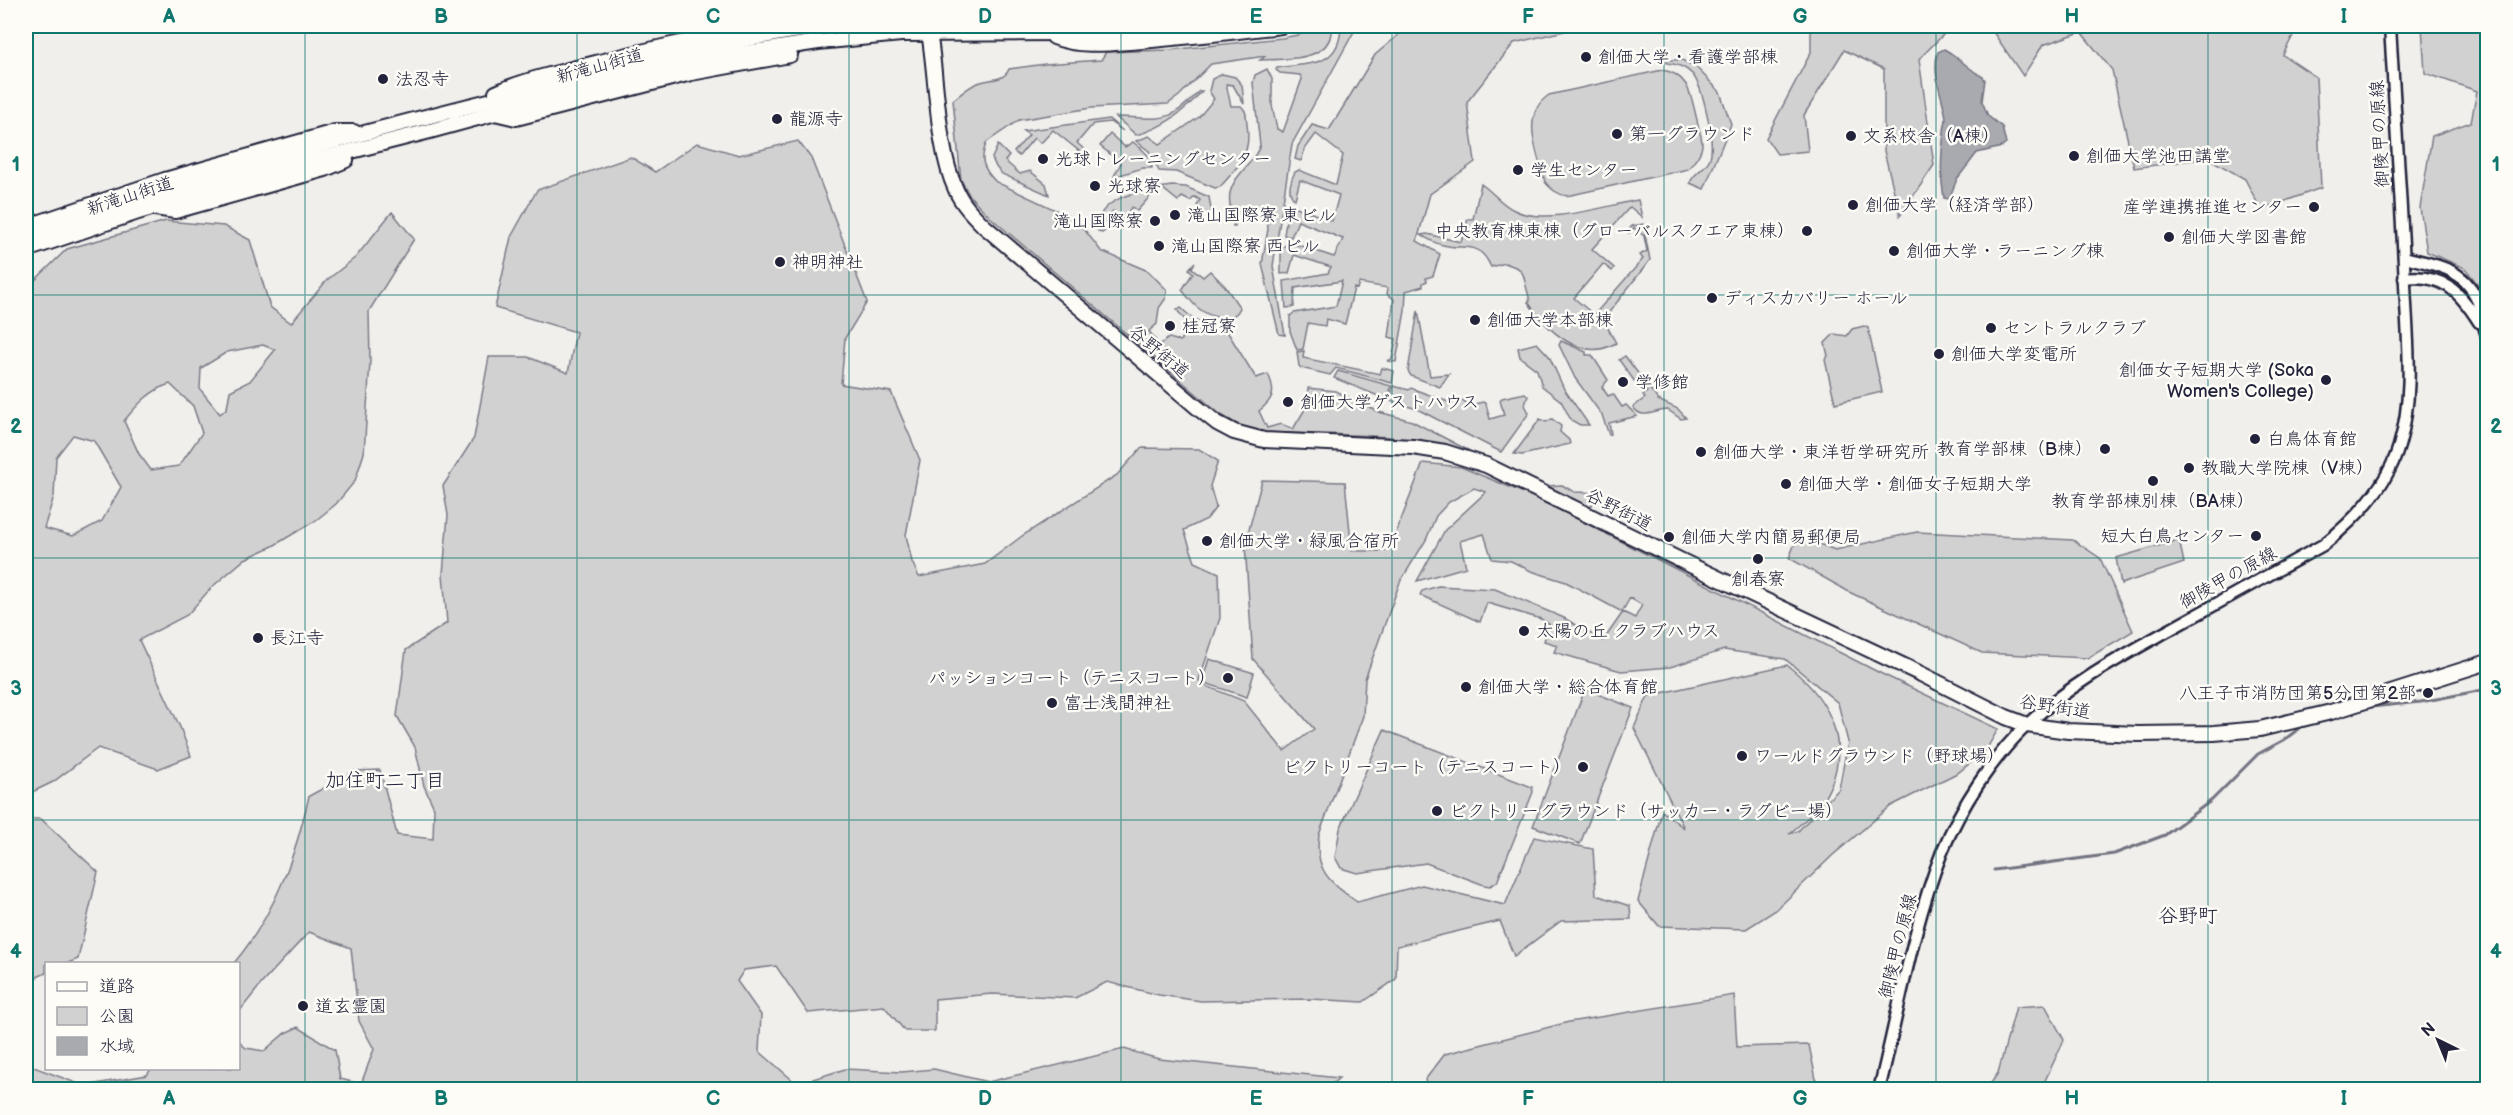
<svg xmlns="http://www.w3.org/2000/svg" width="2513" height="1115" font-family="'Balsamiq Sans','Klee One',sans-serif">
	<rect width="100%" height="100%" fill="#f0efec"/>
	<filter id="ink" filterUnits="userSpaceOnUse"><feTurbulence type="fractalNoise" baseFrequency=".0167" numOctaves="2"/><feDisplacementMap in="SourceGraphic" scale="12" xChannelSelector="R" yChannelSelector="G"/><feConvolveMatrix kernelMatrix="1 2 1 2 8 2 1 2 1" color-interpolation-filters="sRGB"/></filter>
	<g filter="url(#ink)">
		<g fill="#d2d1d1" stroke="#7a7a86" stroke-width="1.5" fill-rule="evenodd">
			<path d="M1323 26 1331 27C1334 62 1283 59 1260 60L1266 56 1211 64 1179 96 1168 104 1091 108 1019 120 987 142C979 159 983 169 996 182L1077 220 1101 251 1148 271 1167 290 1166 298 1159 308 1157 324 1149 331 1159 345 1169 338 1180 341 1189 325 1177 310 1181 308C1194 321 1206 326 1225 328L1256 378 1268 374C1276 391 1274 399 1259 411L1267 428 1281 424 1293 429 1304 411 1308 388 1336 391 1379 412 1412 421 1483 458C1421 430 1330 436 1261 432L1240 426 1220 414 990 217 970 196 961 180 953 100C961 94 969 86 978 83 989 78 1004 82 1009 69L1045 64 1101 60 1106 52 1170 50 1282 38 1298 35Z"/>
			<path d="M1341 26H1357L1292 144 1273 266 1285 335 1279 334 1262 264 1268 229 1267 215 1236 213 1235 226H1233C1232 215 1228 203 1230 193 1234 174 1255 163 1260 145L1253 83 1255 75 1267 69 1272 79V105L1277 129 1283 132 1302 79 1300 75 1280 73 1276 70 1277 68C1308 63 1340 68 1341 26Z"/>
			<path d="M1409 26H1585L1514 43 1467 102 1475 162 1430 194 1417 241 1440 254 1433 276 1426 278 1427 281 1423 283V286L1406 291 1405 311 1396 362 1387 361 1392 359 1396 339 1389 337 1394 299 1387 294 1388 288 1359 283 1357 289 1354 288 1345 324 1326 319 1325 326 1308 323 1303 349 1297 350 1290 331V316L1294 313 1336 306 1342 281 1295 288 1294 307 1286 308 1284 281 1328 273 1331 267 1294 255 1289 273 1281 274V249L1289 242 1334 257 1343 239 1298 221 1291 237 1284 235 1289 204 1332 221 1339 195 1300 180 1295 199 1293 198C1287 191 1291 179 1295 172L1299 170 1336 185 1343 155 1316 134 1305 149 1301 161 1295 159 1298 146 1312 125 1329 130 1375 55Z"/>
			<path d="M1811 26H1952L1919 59 1934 165 1900 216 1884 151V69L1844 50 1804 115 1808 151 1777 154 1766 138 1811 52Z"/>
			<path d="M1989 26H2298L2283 55 2316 77 2321 188 2261 210 2245 179 2208 158 2134 168 2112 70 2081 32 2043 45 2023 76Z"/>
			<path d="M2422 26H2487L2488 291 2484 292 2465 268 2427 252 2420 208 2432 136 2471 122 2477 91 2425 73Z"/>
			<path d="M1666 60H1682L1696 67 1720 92 1731 124 1704 189 1690 183C1693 173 1706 169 1710 158 1715 141 1703 86 1692 74 1685 66 1676 64 1667 63Z"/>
			<path d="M1662 70C1690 74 1691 97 1697 120 1698 128 1702 136 1702 144 1702 153 1694 162 1688 169L1567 196C1557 194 1552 190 1545 182 1538 154 1519 115 1549 95Z"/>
			<path d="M1222 74 1235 77 1242 85 1244 104 1233 85 1226 84 1231 106H1241C1247 111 1246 116 1247 124 1252 154 1239 166 1220 187L1215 188 1176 172 1159 171 1149 151 1136 141 1149 136 1160 144 1199 117 1214 99 1209 91 1212 79Z"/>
			<path d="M1199 91H1202C1184 112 1163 128 1136 135L1116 117C1160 117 1167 127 1199 91Z"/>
			<path d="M1109 119 1123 131 1110 122 1093 124 1077 143 1086 151 1083 154 1053 130 1041 143 1034 138 1019 156 1014 152 1029 135 1023 131Z"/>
			<path d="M1110 134 1125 147 1133 142C1143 150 1151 155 1152 168H1142L1120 175 1119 180 1114 176 1121 163 1100 146Z"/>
			<path d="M798 141 811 158 867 302 845 338 841 384 891 392 920 460 906 535 912 562 919 577 985 564 1022 536 1117 475 1141 448 1199 449 1218 461 1210 486 1216 507 1207 519 1184 530 1195 562 1219 573 1220 618 1199 680 1201 684 1244 701 1284 751 1314 729 1253 659 1245 545 1262 480 1345 482 1352 551H1389L1423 463 1461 467 1534 497 1882 674 1998 729 1986 750 1959 772 1891 806 1833 855 1776 910 1746 929 1659 926 1638 901 1662 811 1684 828 1634 728 1648 696 1787 665C1833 701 1857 752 1819 806 1810 817 1798 826 1789 834L1798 831 1839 789 1848 742 1838 703 1785 659 1724 650 1670 667 1621 671 1554 652 1557 645 1544 641 1549 624 1541 619 1487 603 1480 622 1420 595 1422 591 1438 586 1495 589 1564 618 1603 641 1623 612 1635 618 1642 605 1630 598 1622 612 1566 582 1531 571 1511 561 1492 559 1484 534 1460 541 1466 567 1417 581 1445 530 1486 492 1474 488 1449 502 1436 516 1426 540 1400 582 1365 679 1363 716 1319 835C1314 871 1330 882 1357 902L1422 885 1505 905 1534 837 1593 849 1596 895 1630 906 1631 919 1561 921 1514 956 1500 921 1397 946 1396 979 1363 1002 1311 999 1201 1001 1159 995 1107 982 1075 998 992 994 935 999V1031H905L884 1006 808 1013 776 966 744 970 737 981 761 1015 759 1051 797 1084 845 1069 902 1072 934 1069 988 1082 1124 1049 1159 1059 1339 1078 1326 1089H26V1064L84 1086 147 1075 151 1069 238 1068 239 1042 246 1048 264 1051 285 1033 298 1027 335 1050 340 1079 361 1084 374 1049 359 1021 351 948 309 932 262 983 239 1012 238 964 234 963C275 914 295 857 309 796L355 771 380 770 397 835 433 839 434 808 424 786 415 747 397 716 406 650 447 623 443 574 448 515 443 486 474 438 489 357H528L568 373 576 332 495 308 511 237 537 190 631 157 655 172 697 143 739 155Z"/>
			<path d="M998 145 1009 156 1005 161 1020 174 1030 171 1046 184 1049 195 1002 174 996 167 992 158Z"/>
			<path d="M1481 184C1493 192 1501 204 1514 210 1544 226 1604 206 1638 200L1642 217 1630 207 1592 249 1614 268 1612 271 1603 264 1574 298 1594 315 1643 259 1640 255 1647 251 1644 236 1634 228 1629 233 1628 231 1632 226 1643 224 1650 260 1610 311 1608 328 1616 343C1581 364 1546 329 1528 302L1530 301 1523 274 1518 268 1505 263 1491 267C1478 239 1465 251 1443 245 1435 244 1428 239 1421 235L1427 234 1461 242 1468 219H1473Z"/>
			<path d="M1172 186 1186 187 1209 197 1211 209 1218 222 1217 223 1197 206 1200 200 1195 197 1190 201 1182 197 1178 201 1163 189 1157 194 1154 192 1137 211 1132 207 1122 219 1113 211 1102 224 1107 229 1102 233 1097 230C1096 195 1146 190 1172 186Z"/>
			<path d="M392 212 414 239 369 311 370 362 364 453 355 481 336 504 315 521 273 546 245 559 212 587 187 615 139 640 180 727 191 756 158 769 98 748 53 782 26 795V289L67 249 166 221 224 226 250 240 270 307 291 323 327 280 356 257ZM263 345 275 350 250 381 230 391 227 408 220 414 200 389 201 368 227 352ZM170 384 193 406 202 433 179 466 151 470 139 454 124 421C137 405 150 390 170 384ZM73 435 94 441 121 487 102 521 73 536 44 528 54 496 56 457Z"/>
			<path d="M1195 262 1192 268 1203 277 1210 271 1225 286 1240 308C1233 324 1209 317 1198 308 1192 303 1187 296 1182 290L1193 273 1189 269Z"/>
			<path d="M1418 311 1430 376 1449 374 1440 387 1411 376 1408 371Z"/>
			<path d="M1864 326 1868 328 1882 392 1835 403 1825 360 1828 356 1825 343 1834 334 1847 336 1852 329Z"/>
			<path d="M1561 341 1586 352V355H1592L1608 380 1602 387 1608 396 1613 394 1622 407 1626 405 1637 416 1609 423 1611 434 1609 435 1602 415 1575 378 1559 345Z"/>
			<path d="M1537 343 1549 356 1564 389 1589 425H1580L1571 420 1561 401 1542 386 1537 370 1520 357 1518 348Z"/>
			<path d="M1304 351 1303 358 1380 374 1382 368 1394 371 1392 383 1336 368 1330 375 1301 368 1299 366 1297 352Z"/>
			<path d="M1625 356 1658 400 1678 409 1686 418 1681 419 1668 410C1654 410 1642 421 1633 407L1645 398 1643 395 1647 392 1642 384 1638 386 1619 360Z"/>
			<path d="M1338 371 1391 386 1388 400 1334 378Z"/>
			<path d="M1393 386 1409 390 1411 388 1451 403 1462 400 1470 405 1483 402 1486 404 1490 419 1504 415 1500 400 1502 398 1525 393 1528 396 1525 405 1529 413 1501 452 1417 409 1390 401Z"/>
			<path d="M1540 419 1546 422 1552 419 1561 426 1560 432 1569 440 1570 444 1522 455 1514 454Z"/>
			<path d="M1562 485 1574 492 1598 493 1590 509 1545 486Z"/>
			<path d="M1917 532 2073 540 2100 558 2133 631 2088 658 1982 653 1851 593 1789 558 1798 536 1835 550Z"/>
			<path d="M2179 540 2184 563 2121 584 2116 558Z"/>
			<path d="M1209 659 1254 673 1247 697 1202 682Z"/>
			<path d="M1585 689 1633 708 1580 844 1533 826Z"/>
			<path d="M1384 730 1532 787 1533 792 1497 882 1490 886 1484 885 1426 863 1357 873 1341 868 1335 857 1340 829Z"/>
			<path d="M26 819H41L98 872 78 959 68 963 46 964V973L26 982Z"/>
			<path d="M1734 995 1737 1047 1809 1045 1818 1089 1428 1090 1425 1080 1445 1054 1569 1022Z"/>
			<path d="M2045 1005 2064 1040 2041 1089H1987L1998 1073 2016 1007Z"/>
		</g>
		<path fill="#a9a9b0" stroke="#737381" stroke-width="1.5" d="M1944 49C1959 57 1968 69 1983 77L1985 80 1982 101 1988 116 2002 127 2006 144 2002 147 1977 153 1957 179 1949 199 1944 198C1940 177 1941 153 1944 132 1944 127 1946 123 1946 118 1943 96 1931 74 1938 52Z"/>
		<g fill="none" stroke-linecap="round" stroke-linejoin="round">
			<path stroke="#737381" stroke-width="3" d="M1994 870 2114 854 2165 835 2212 800 2258 754 2284 740 2301 727 2371 707 2421 702 2488 689"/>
			<defs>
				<g id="minor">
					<path d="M2404 257C2432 264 2462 267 2476 297 2482 310 2482 325 2488 338"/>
					<path d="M2404 278C2443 273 2460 292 2479 322"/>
					<path d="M1879 1090C1899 1010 1912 928 1942 852 1961 806 1992 758 2028 724 2070 684 2121 657 2171 629 2222 601 2272 573 2323 545 2356 519 2387 487 2399 446 2415 393 2407 338 2405 284 2401 198 2395 112 2390 26"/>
				</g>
				<g id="major">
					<path d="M928 26C937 74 936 147 956 190 962 204 973 215 984 226L1198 408 1217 423 1234 432 1264 440 1413 447 1445 452 1486 465 1686 563 1921 674 2006 717 2027 725 2068 731 2138 734 2214 733 2260 729 2331 712 2488 662"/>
					<path d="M1054 37C1081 48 1113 43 1142 41 1189 37 1235 32 1281 26"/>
					<path d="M496 93C524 80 555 74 584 66 645 50 706 37 767 26"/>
					<path d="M499 114 516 118 691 73 790 55"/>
					<path d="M155 208 175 211 325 169 346 160"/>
					<path d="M26 227 165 180 335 132H354"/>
					<path d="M26 239C200 174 381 127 562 83 652 62 741 35 833 26"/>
					<path d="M26 250 135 213 277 170 430 131 602 84 702 60 818 42 901 34 1070 33 1202 26"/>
				</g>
			</defs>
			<use href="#minor" stroke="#22223b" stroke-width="15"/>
			<use href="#major" stroke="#22223b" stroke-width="18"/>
			<use href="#minor" stroke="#fdfcf7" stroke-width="10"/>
			<use href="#major" stroke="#fdfcf7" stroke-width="14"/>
		</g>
	</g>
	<path fill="none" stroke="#0f766e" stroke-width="1.5" stroke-opacity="0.55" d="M305 26V1090M577 26V1090M849 26V1090M1121 26V1090M1392 26V1090M1664 26V1090M1936 26V1090M2208 26V1090M26 295H2488M26 558H2488M26 820H2488"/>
	<g fill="#22223b" stroke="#fdfcf7" stroke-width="2">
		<circle cx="1586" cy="57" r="6"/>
		<circle cx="383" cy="79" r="6"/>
		<circle cx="777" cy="119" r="6"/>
		<circle cx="1617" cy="134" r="6"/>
		<circle cx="1851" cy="136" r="6"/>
		<circle cx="2074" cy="156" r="6"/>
		<circle cx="1043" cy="159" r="6"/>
		<circle cx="1518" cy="170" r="6"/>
		<circle cx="1095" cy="186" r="6"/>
		<circle cx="1853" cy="205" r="6"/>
		<circle cx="2314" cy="207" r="6"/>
		<circle cx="1175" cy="215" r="6"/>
		<circle cx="1155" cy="221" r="6"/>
		<circle cx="1807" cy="231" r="6"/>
		<circle cx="2169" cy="237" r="6"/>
		<circle cx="1159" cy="246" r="6"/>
		<circle cx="1894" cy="251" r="6"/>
		<circle cx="780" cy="262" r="6"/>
		<circle cx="1712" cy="298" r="6"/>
		<circle cx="1475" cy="320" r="6"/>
		<circle cx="1170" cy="326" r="6"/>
		<circle cx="1991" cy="328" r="6"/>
		<circle cx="1939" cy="354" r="6"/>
		<circle cx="2326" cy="380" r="6"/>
		<circle cx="1623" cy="382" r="6"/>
		<circle cx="1288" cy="402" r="6"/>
		<circle cx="2255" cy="439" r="6"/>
		<circle cx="2105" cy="449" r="6"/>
		<circle cx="1701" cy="452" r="6"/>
		<circle cx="2189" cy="468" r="6"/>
		<circle cx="2153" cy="481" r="6"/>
		<circle cx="1786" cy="484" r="6"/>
		<circle cx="2256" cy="536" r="6"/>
		<circle cx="1669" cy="537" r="6"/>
		<circle cx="1207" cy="541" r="6"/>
		<circle cx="1758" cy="559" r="6"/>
		<circle cx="1524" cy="631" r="6"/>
		<circle cx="258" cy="638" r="6"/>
		<circle cx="1228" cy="678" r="6"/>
		<circle cx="1466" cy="687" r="6"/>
		<circle cx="2428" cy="693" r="6"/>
		<circle cx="1052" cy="703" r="6"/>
		<circle cx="1742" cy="756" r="6"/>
		<circle cx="1583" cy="767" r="6"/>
		<circle cx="1437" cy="811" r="6"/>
		<circle cx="303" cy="1006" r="6"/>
	</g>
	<g text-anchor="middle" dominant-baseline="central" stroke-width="5" stroke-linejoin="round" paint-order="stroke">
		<g font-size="18" fill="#22223b" stroke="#fdfcf7" text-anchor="start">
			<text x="1598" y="57">創価大学・看護学部棟</text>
			<text x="395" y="79">法忍寺</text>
			<text x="789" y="119">龍源寺</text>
			<text x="1629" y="134">第一グラウンド</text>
			<text x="1863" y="136">文系校舎（A棟）</text>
			<text x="2086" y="156">創価大学池田講堂</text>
			<text x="1055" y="159">光球トレーニングセンター</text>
			<text x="1530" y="170">学生センター</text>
			<text x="1107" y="186">光球寮</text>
			<text x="1865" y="205">創価大学（経済学部）</text>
			<text x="2302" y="207" text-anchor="end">産学連携推進センター</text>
			<text x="1187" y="215">滝山国際寮 東ビル</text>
			<text x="1143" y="221" text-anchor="end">滝山国際寮</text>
			<text x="1795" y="231" text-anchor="end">中央教育棟東棟（グローバルスクエア東棟）</text>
			<text x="2181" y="237">創価大学図書館</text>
			<text x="1171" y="246">滝山国際寮 西ビル</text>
			<text x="1906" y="251">創価大学・ラーニング棟</text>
			<text x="792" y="262">神明神社</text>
			<text x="1724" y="298">ディスカバリー ホール</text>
			<text x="1487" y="320">創価大学本部棟</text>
			<text x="1182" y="326">桂冠寮</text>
			<text x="2003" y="328">セントラルクラブ</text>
			<text x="1951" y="354">創価大学変電所</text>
			<text x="2314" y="370" text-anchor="end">創価女子短期大学 (Soka<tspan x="2314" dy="21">Women's College)</tspan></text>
			<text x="1635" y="382">学修館</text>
			<text x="1300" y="402">創価大学ゲストハウス</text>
			<text x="2267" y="439">白鳥体育館</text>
			<text x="2093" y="449" text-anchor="end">教育学部棟（B棟）</text>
			<text x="1713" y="452">創価大学・東洋哲学研究所</text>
			<text x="2201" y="468">教職大学院棟（V棟）</text>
			<text x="1798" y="484">創価大学・創価女子短期大学</text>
			<text x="2153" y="501" text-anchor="middle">教育学部棟別棟（BA棟）</text>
			<text x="2244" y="536" text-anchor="end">短大白鳥センター</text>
			<text x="1681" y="537">創価大学内簡易郵便局</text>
			<text x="1219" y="541">創価大学・緑風合宿所</text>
			<text x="1758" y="579" text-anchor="middle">創春寮</text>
			<text x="1536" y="631">太陽の丘 クラブハウス</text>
			<text x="270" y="638">長江寺</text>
			<text x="1216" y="678" text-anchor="end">パッションコート（テニスコート）</text>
			<text x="1478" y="687">創価大学・総合体育館</text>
			<text x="2416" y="693" text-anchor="end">八王子市消防団第5分団第2部</text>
			<text x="1064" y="703">富士浅間神社</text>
			<text x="1754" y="756">ワールドグラウンド（野球場）</text>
			<text x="1571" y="767" text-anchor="end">ビクトリーコート（テニスコート）</text>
			<text x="1449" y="811">ビクトリーグラウンド（サッカー・ラグビー場）</text>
			<text x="315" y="1006">道玄霊園</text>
		</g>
		<g font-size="18" fill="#22223b" stroke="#fdfcf7">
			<text transform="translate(600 66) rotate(-15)">新滝山街道</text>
			<text transform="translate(2380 134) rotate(-93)">御陵甲の原線</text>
			<text transform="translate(130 196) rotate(-18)">新滝山街道</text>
			<text transform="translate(1159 352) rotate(40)">谷野街道</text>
			<text transform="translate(1619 510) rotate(27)">谷野街道</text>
			<text transform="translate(2228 578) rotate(-29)">御陵甲の原線</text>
			<text transform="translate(2055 707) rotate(9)">谷野街道</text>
			<text transform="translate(1898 946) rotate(-76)">御陵甲の原線</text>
		</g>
		<g font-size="20" fill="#22223b" stroke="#fdfcf7">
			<text x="385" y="781">加住町二丁目</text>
			<text x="2188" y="916">谷野町</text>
		</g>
	</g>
	<rect width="2513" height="1115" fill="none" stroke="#fdfcf7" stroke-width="66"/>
	<rect x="45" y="962" width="195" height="108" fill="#fdfcf7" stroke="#a5a5ac" stroke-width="1.5"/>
	<rect x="57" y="982" width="30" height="9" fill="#fdfcf7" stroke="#a5a5ac" stroke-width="1.5"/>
	<text x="99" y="992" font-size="18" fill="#22223b">道路</text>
	<rect x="57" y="1007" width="30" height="18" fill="#d2d1d1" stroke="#a5a5ac" stroke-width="1.5"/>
	<text x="99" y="1022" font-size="18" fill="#22223b">公園</text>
	<rect x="57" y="1037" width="30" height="18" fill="#a9a9b0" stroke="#a5a5ac" stroke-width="1.5"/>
	<text x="99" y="1052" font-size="18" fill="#22223b">水域</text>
	<g transform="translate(2438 1040) rotate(317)" stroke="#fdfcf7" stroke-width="4.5" paint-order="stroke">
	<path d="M0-4.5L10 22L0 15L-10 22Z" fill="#22223b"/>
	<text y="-9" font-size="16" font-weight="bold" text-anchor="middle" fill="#22223b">N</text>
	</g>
	<rect x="33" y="33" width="2447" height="1049" fill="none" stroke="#0f766e" stroke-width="2"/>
	<g font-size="20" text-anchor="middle" font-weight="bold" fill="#0f766e">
		<text x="169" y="23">A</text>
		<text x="441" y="23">B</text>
		<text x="713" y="23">C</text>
		<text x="985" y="23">D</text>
		<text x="1256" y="23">E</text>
		<text x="1528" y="23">F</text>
		<text x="1800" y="23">G</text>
		<text x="2072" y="23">H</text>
		<text x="2344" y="23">I</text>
		<text x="16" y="171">1</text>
		<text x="2496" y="171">1</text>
		<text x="16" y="433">2</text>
		<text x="2496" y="433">2</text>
		<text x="16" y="695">3</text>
		<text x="2496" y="695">3</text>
		<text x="16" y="958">4</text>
		<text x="2496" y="958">4</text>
		<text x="169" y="1105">A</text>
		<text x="441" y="1105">B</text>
		<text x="713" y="1105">C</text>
		<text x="985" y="1105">D</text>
		<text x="1256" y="1105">E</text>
		<text x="1528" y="1105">F</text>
		<text x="1800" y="1105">G</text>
		<text x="2072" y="1105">H</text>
		<text x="2344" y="1105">I</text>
	</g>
</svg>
